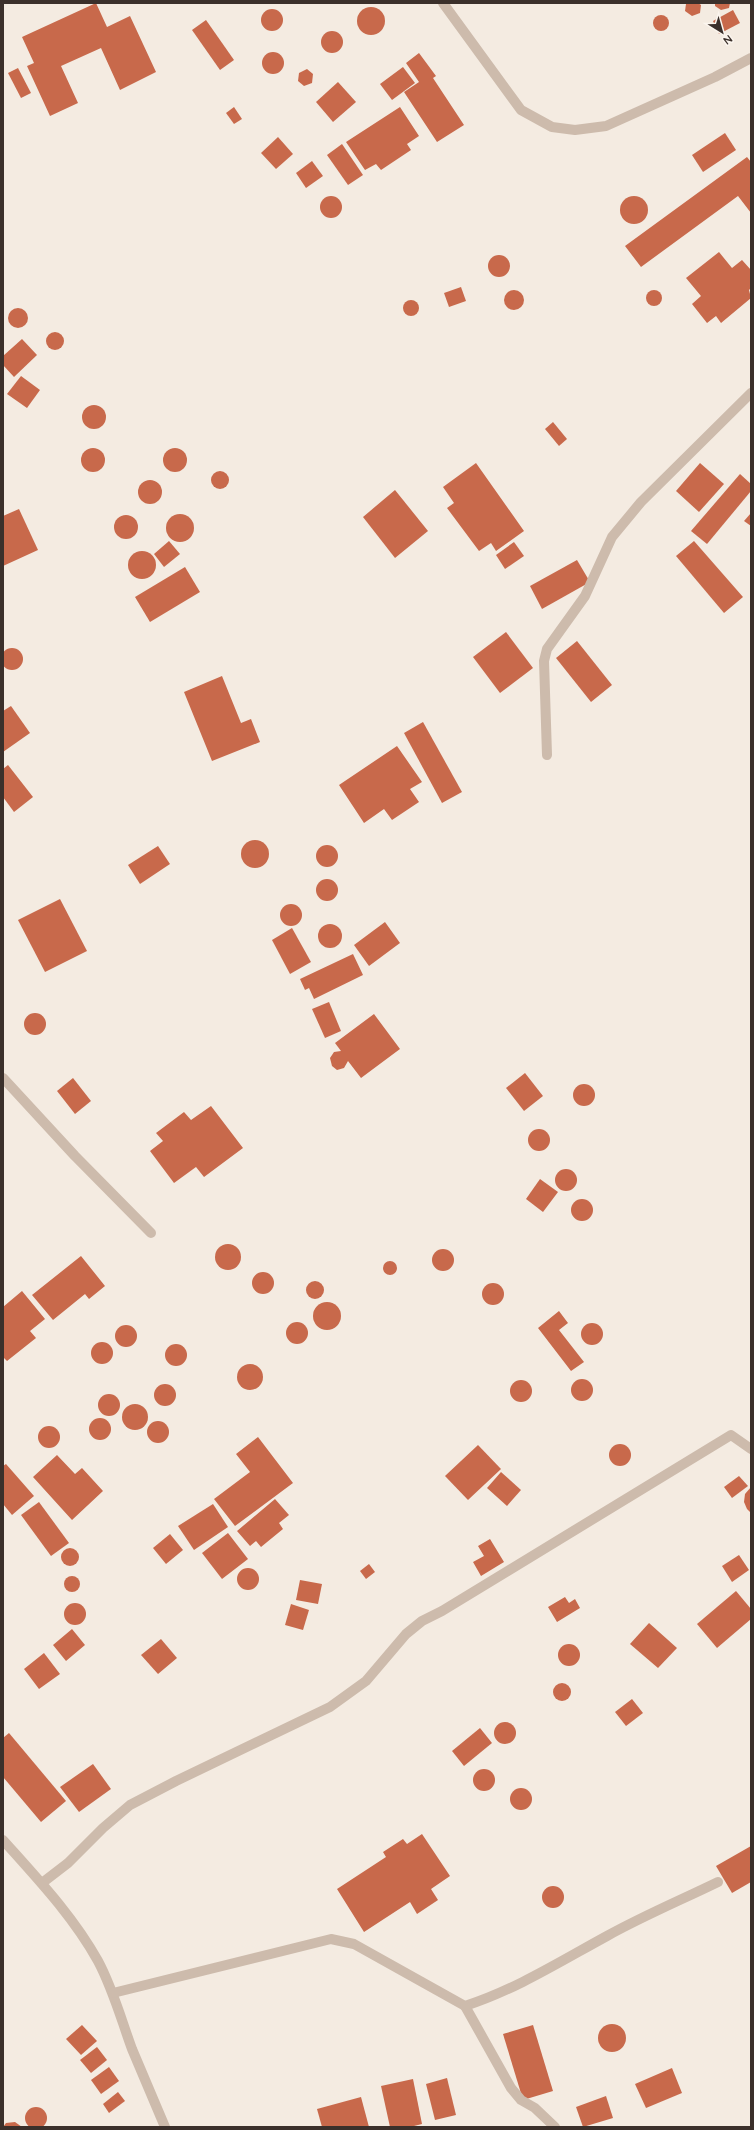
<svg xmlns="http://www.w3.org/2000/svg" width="754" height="2130" font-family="Quicksand,sans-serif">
	<rect width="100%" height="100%" fill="#f4ebe1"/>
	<g fill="#c8694b">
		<path d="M96 3 107 27 130 16 156 72 120 90 101 48 61 66 78 103 50 116 27 66 34 63 22 37Z"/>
		<path d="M698 3 701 5 700 13 692 16 685 11 686 4Z"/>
		<path d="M715 3H730L729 8 721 10 715 6Z"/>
		<circle cx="371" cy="21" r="14"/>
		<circle cx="272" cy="20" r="11"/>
		<path d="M733 10 740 23 719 34 713 21Z"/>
		<circle cx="661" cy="23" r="8"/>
		<path d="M206 20 234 60 220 70 192 30Z"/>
		<circle cx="332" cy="42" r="11"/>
		<circle cx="273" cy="63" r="11"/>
		<path d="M419 53 436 76 433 78 464 125 437 142 404 92 419 82 406 63Z"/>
		<path d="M403 67 415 83 392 100 380 84Z"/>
		<path d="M18 68 31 93 21 98 8 73Z"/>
		<path d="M307 69 313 74 312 83 304 86 298 81 299 73Z"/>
		<path d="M338 82 356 102 333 122 316 102Z"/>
		<path d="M234 107 242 119 234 124 226 113Z"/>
		<path d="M400 107 419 136 407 144 411 150 381 170 376 164 365 170 346 142Z"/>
		<path d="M725 133 736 150 703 172 692 155Z"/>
		<path d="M278 137 293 154 276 169 261 153Z"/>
		<path d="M342 144 363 175 348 185 327 155Z"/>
		<path d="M747 157 751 162V213L738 196 641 267 625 246Z"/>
		<path d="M312 161 323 176 306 188 296 173Z"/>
		<circle cx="634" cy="210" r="14"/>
		<circle cx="331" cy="207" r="11"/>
		<path d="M719 252 732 268 742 260 751 270V288L749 290 751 298 721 323 716 316 707 323 692 304 701 296 686 278Z"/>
		<circle cx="499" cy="266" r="11"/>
		<path d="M461 287 466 301 449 307 444 293Z"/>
		<circle cx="514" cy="300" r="10"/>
		<circle cx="654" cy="298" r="8"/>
		<circle cx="411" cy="308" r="8"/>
		<circle cx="18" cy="318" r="10"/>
		<circle cx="55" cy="341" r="9"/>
		<path d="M22 339 37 355 14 377 3 365V356Z"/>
		<path d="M21 376 40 390 27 408 7 394Z"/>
		<circle cx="94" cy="417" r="12"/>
		<path d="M553 422 567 439 559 446 545 429Z"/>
		<circle cx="175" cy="460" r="12"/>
		<circle cx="93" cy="460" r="12"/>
		<path d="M476 463 524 531 496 551 491 543 479 551 447 508 454 503 443 487Z"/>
		<path d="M700 463 724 484 699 512 676 491Z"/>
		<circle cx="220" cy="480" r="9"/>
		<path d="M740 474 751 484V491L707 544 691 531Z"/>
		<circle cx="150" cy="492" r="12"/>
		<path d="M395 490 428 531 395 558 363 517Z"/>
		<path d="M19 509 38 550 3 566V516Z"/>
		<path d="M751 513V526L744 521Z"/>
		<circle cx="180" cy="528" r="14"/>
		<circle cx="126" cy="527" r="12"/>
		<path d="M169 541 180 554 164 567 154 554Z"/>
		<path d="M694 541 743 597 724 613 676 556Z"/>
		<path d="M514 542 524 556 505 569 496 555Z"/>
		<circle cx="142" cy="565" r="14"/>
		<path d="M577 560 590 582 542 609 530 586Z"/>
		<path d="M185 567 200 592 150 622 135 597Z"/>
		<path d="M506 632 533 668 500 693 473 657Z"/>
		<path d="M577 641 612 685 591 702 556 658Z"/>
		<circle cx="12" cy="659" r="11"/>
		<path d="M222 676 241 723 251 719 260 742 212 761 184 692Z"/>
		<path d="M11 706 30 733 3 752V711Z"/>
		<path d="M423 722 462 792 442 803 404 733Z"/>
		<path d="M397 746 422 782 410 789 419 802 392 820 384 809 364 823 339 785Z"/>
		<path d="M8 765 33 797 14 812 3 797V769Z"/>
		<circle cx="255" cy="854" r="14"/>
		<circle cx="327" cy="856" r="11"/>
		<path d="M158 846 170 864 140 884 128 865Z"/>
		<circle cx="327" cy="890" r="11"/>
		<path d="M60 899 87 951 45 972 18 920Z"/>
		<circle cx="291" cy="915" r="11"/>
		<path d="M385 922 400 943 369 966 354 945Z"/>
		<circle cx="330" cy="936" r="12"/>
		<path d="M292 928 311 962 290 974 272 940Z"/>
		<path d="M353 954 363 975 314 999 309 988 305 990 300 979Z"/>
		<path d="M329 1002 341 1031 325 1038 312 1009Z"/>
		<circle cx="35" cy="1024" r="11"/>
		<path d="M374 1014 400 1049 361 1078 348 1061 344 1068 337 1070 332 1066 330 1058 334 1052 341 1051 335 1043Z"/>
		<path d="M525 1073 543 1096 524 1111 506 1088Z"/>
		<path d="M73 1078 91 1101 75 1114 57 1091Z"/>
		<circle cx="584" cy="1095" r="11"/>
		<path d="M211 1106 243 1148 204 1177 196 1167 174 1183 150 1151 163 1141 156 1133 184 1112 191 1120Z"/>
		<circle cx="539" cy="1140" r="11"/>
		<circle cx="566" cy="1180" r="11"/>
		<path d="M540 1179 558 1192 543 1212 526 1199Z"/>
		<circle cx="582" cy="1210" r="11"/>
		<circle cx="228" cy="1257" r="13"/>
		<circle cx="443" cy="1260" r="11"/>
		<path d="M81 1256 105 1286 89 1299 85 1294 53 1320 32 1295Z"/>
		<circle cx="390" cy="1268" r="7"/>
		<circle cx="263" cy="1283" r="11"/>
		<circle cx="315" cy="1290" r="9"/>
		<circle cx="493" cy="1294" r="11"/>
		<path d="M22 1291 45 1319 30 1331 36 1338 7 1361 3 1357V1307Z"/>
		<circle cx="327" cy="1316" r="14"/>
		<path d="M559 1311 568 1323 559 1330 584 1362 571 1371 538 1328Z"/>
		<circle cx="297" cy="1333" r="11"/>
		<circle cx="592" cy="1334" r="11"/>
		<circle cx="126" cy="1336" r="11"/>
		<circle cx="102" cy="1353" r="11"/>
		<circle cx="176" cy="1355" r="11"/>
		<circle cx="250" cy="1377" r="13"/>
		<circle cx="582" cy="1390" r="11"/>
		<circle cx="521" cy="1391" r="11"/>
		<circle cx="165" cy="1395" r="11"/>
		<circle cx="109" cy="1405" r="11"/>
		<circle cx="135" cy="1417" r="13"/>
		<circle cx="100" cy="1429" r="11"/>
		<circle cx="158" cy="1432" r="11"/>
		<circle cx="49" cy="1437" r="11"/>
		<path d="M258 1437 293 1483 235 1526 214 1499 250 1472 236 1454Z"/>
		<circle cx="620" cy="1455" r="11"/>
		<path d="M478 1445 501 1469 468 1500 445 1476Z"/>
		<path d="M57 1455 75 1474 82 1468 103 1491 72 1520 33 1477Z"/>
		<path d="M6 1464 34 1496 12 1515 3 1504V1466Z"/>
		<path d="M501 1472 521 1490 507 1506 487 1488Z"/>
		<path d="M739 1476 748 1486 732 1498 724 1487Z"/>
		<path d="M751 1487V1513L747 1509 744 1502 745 1494Z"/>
		<path d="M275 1499 289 1515 279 1523 283 1529 261 1547 256 1541 250 1546 237 1531Z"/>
		<path d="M39 1502 69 1543 51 1556 21 1515Z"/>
		<path d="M213 1504 228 1527 194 1550 178 1526Z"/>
		<path d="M228 1533 248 1559 222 1579 202 1553Z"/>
		<path d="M170 1534 183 1550 166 1564 153 1548Z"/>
		<path d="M490 1539 504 1562 481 1576 473 1562 484 1556 478 1546Z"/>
		<circle cx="70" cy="1557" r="9"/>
		<path d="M739 1555 749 1570 732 1582 722 1566Z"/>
		<path d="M369 1564 375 1572 366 1579 360 1571Z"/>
		<circle cx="248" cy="1579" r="11"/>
		<circle cx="72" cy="1584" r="8"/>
		<path d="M300 1580 322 1584 318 1604 296 1600Z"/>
		<path d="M736 1591 751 1609V1619L717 1648 697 1624Z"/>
		<path d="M565 1597 569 1603 575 1599 580 1608 557 1622 548 1607Z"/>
		<circle cx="75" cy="1614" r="11"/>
		<path d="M291 1604 309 1610 303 1630 285 1625Z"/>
		<path d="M649 1623 677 1648 658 1668 630 1644Z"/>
		<path d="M72 1629 85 1645 66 1661 53 1645Z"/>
		<path d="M161 1639 177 1658 158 1674 141 1655Z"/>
		<circle cx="569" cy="1655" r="11"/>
		<path d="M44 1653 60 1674 39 1689 24 1669Z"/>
		<circle cx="562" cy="1692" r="9"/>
		<path d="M632 1699 643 1713 626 1726 615 1712Z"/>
		<circle cx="505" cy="1733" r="11"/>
		<path d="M480 1728 492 1743 464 1766 452 1751Z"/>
		<path d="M9 1733 66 1801 41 1822 3 1777V1738Z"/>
		<path d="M93 1764 111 1789 79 1812 60 1787Z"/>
		<circle cx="484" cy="1780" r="11"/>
		<circle cx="521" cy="1799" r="11"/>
		<path d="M422 1834 450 1876 431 1889 438 1900 417 1914 410 1902 364 1932 337 1889 386 1857 383 1852 403 1839 407 1844Z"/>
		<path d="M751 1846V1882L732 1893 716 1866Z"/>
		<circle cx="553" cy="1897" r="11"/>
		<circle cx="612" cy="2038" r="14"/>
		<path d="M82 2025 97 2041 81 2055 66 2039Z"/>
		<path d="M533 2025 553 2091 523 2100 503 2034Z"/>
		<path d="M97 2047 107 2060 91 2073 80 2060Z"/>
		<path d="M109 2067 119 2081 101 2094 91 2080Z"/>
		<path d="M672 2068 682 2093 646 2108 635 2084Z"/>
		<path d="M447 2078 456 2115 435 2120 426 2084Z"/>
		<path d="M413 2079 422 2124 410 2127H390L381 2086Z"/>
		<path d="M118 2092 125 2101 109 2113 103 2104Z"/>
		<path d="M606 2096 613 2118 583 2127 576 2107Z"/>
		<path d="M361 2097 369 2127H322L317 2109Z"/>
		<circle cx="36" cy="2118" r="11"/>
		<path d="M15 2122 22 2127H3L6 2123Z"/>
	</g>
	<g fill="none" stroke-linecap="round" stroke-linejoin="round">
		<g stroke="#cdbbac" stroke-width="10">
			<path d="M443 3 521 110 552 127 575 130 606 126 715 77 751 58"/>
			<path d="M547 755 544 661 547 649 585 596 612 537 641 502 751 393"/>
			<path d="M3 1078 75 1156 151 1233"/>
			<path d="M3 1840C37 1878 73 1916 98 1961 113 1989 121 2019 132 2049 143 2075 154 2101 165 2127"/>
			<path d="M42 1883 68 1863 103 1828 130 1805 176 1781 330 1707 366 1681 406 1634 422 1621 442 1611 731 1435 751 1449"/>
			<path d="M113 1993 331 1939 354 1944 465 2006C515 1990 561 1961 607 1936 643 1916 681 1900 718 1882"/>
			<path d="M465 2006 511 2088 521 2100 535 2108 555 2127"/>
		</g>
	</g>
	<rect width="754" height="2130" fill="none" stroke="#3b302b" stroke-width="8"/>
	<g transform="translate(722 32) rotate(143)" stroke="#fbf5ee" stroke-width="3" paint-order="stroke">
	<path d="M0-3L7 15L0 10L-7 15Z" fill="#3b302b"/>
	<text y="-6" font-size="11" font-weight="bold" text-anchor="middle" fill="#3b302b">N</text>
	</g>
</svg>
